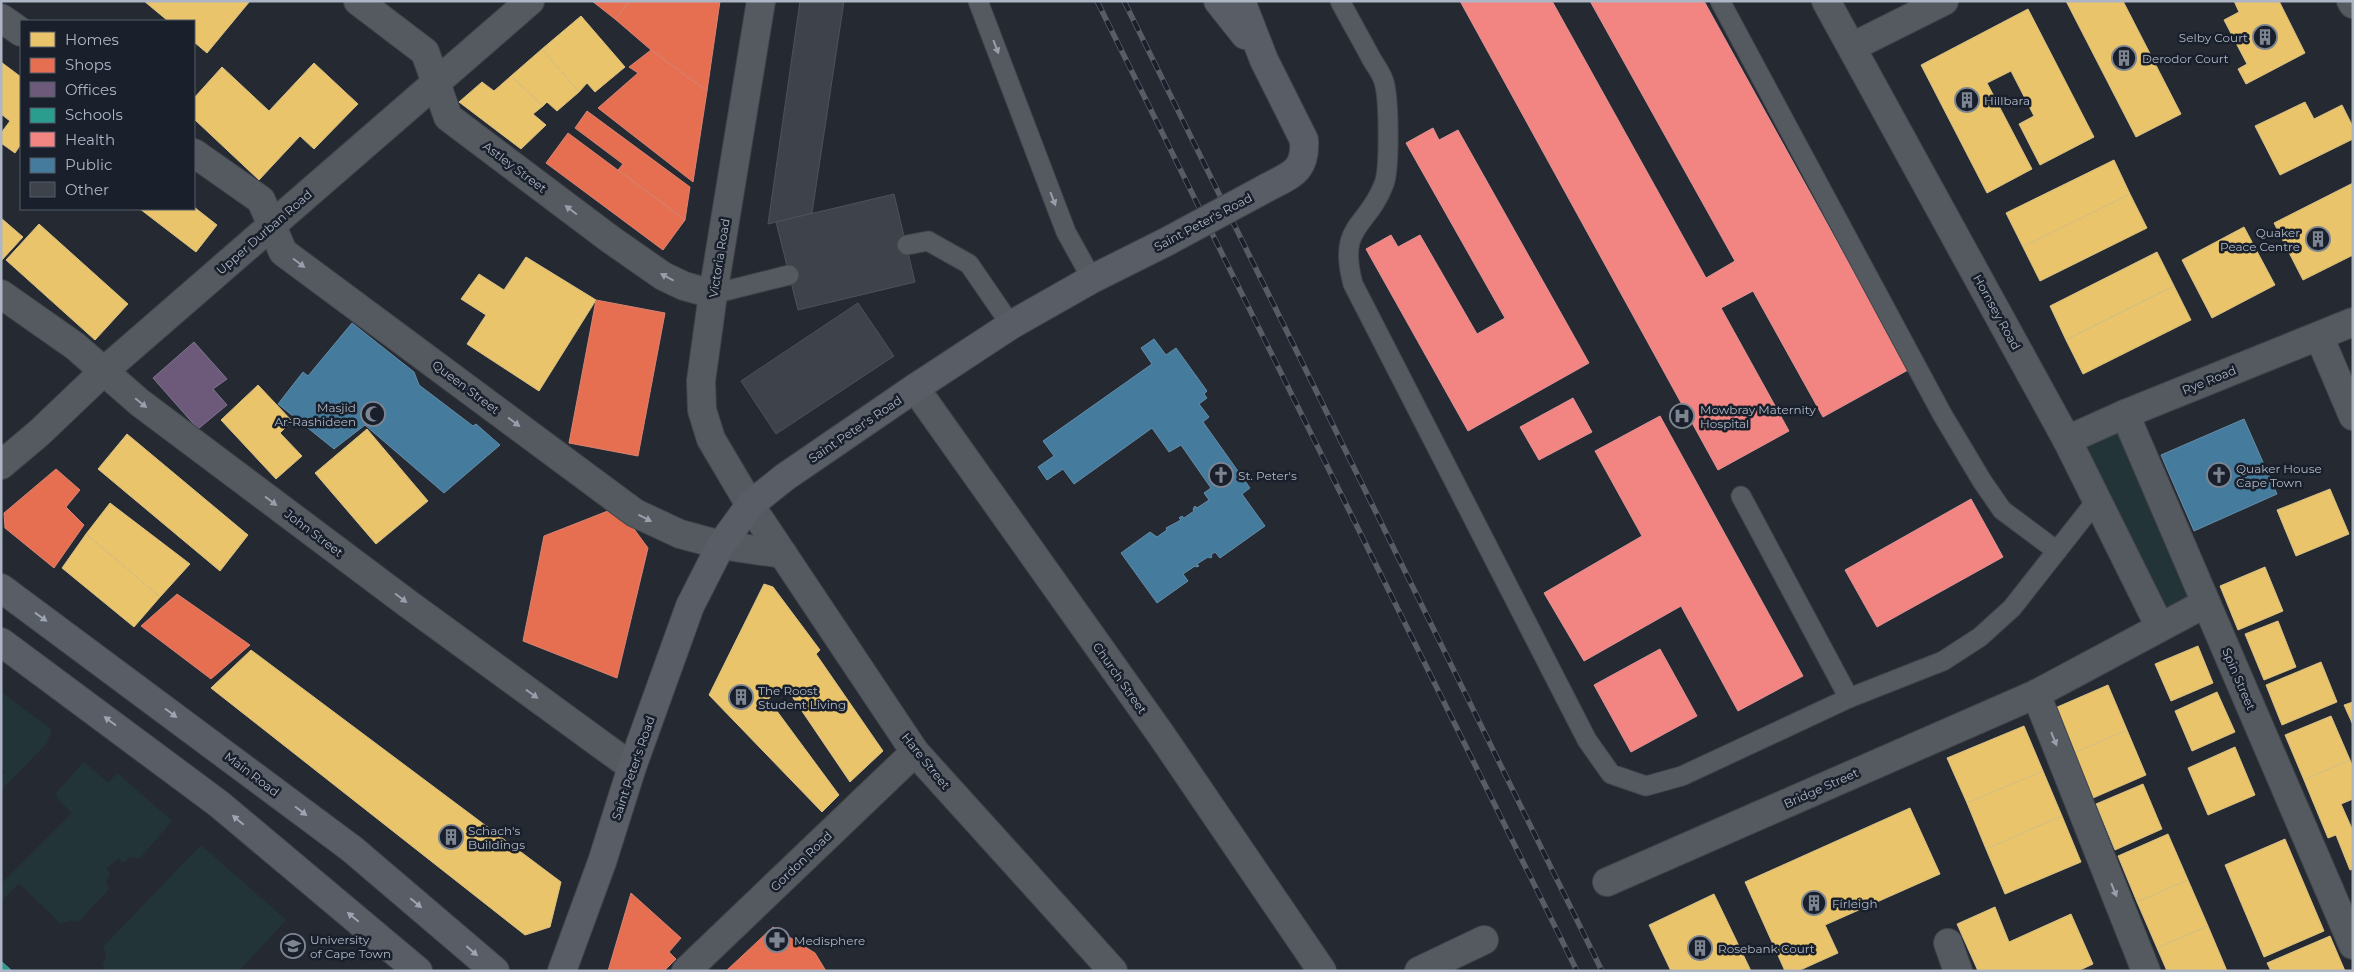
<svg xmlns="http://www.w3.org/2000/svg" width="2354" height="972" font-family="Montserrat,sans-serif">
	<rect width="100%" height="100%" fill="#252a32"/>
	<g fill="#223437">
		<path d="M2125 414 2206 603 2160 627 2067 440Z"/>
		<path d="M1 692 52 730 47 743 1 790V777L5 772 1 768Z"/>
		<path d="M84 762 108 783 117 773 172 821 139 859 130 857 123 863 119 858 106 869 110 873 106 882 109 889 78 922 72 920 61 924 19 883 1 901V884L72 813 57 798 56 793Z"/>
		<path d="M201 845 286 920 239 971H107L102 965C107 959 106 955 103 947Z"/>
	</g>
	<g fill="#e9c46a" stroke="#d7c085">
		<path d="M144 1H250L207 53 194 42V21H168Z"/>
		<path d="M2066 1H2123L2181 114 2136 137Z"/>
		<path d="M2234 1H2279L2305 53 2246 84 2238 69 2247 64 2224 20 2239 12Z"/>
		<path d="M2028 9 2094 137 2040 165 2019 124 2034 116 2011 71 1987 83 2032 169 1987 193 1921 65Z"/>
		<path d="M581 16 625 67 595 92 587 83 579 92 542 49Z"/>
		<path d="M542 49 579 92 557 111 547 102 543 106 511 76Z"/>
		<path d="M1 62 21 77V144L15 153 1 143V133L10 121 1 114Z"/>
		<path d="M314 63 358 104 314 149 300 136 259 180 194 119V98L222 67 269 111Z"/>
		<path d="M511 76 543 106 533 114 546 125 521 149 459 102 482 82 494 91Z"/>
		<path d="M2305 102 2314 119 2342 105 2353 127V139L2280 175 2255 126Z"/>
		<path d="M2114 160 2130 194 2023 247 2006 213Z"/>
		<path d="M2353 183V255L2303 280 2274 223Z"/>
		<path d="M2130 194 2147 228 2040 281 2023 247Z"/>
		<path d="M194 207 217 225 196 252 140 209H194Z"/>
		<path d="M1 218 23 237 1 261Z"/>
		<path d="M39 224 128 304 95 340 6 260Z"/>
		<path d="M2244 227 2275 285 2212 318 2182 260Z"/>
		<path d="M2157 252 2174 286 2066 340 2050 306Z"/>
		<path d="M526 257 596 300 539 391 467 344 486 315 461 299 479 274 504 290Z"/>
		<path d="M2174 286 2191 320 2083 374 2066 340Z"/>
		<path d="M258 385 292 421 280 433 302 456 276 479 221 420Z"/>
		<path d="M367 429 428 501 376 544 315 473Z"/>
		<path d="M127 434 248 535 220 571 98 469Z"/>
		<path d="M2330 489 2349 534 2296 556 2277 510Z"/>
		<path d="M110 503 190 564 160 597 86 534Z"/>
		<path d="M86 534 160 597 134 627 62 568Z"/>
		<path d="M2265 567 2283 611 2238 630 2220 586Z"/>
		<path d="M764 584 773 587 820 650 816 654 883 751 850 782 785 686 768 699 839 795 822 812 709 695Z"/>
		<path d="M2278 621 2296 667 2264 680 2245 634Z"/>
		<path d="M2198 646 2213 683 2171 701 2155 664Z"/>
		<path d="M251 650 561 882 550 927 525 935 211 688Z"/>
		<path d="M2321 662 2337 702 2282 725 2266 685Z"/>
		<path d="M2108 685 2127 730 2074 753 2055 708Z"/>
		<path d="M2217 692 2235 732 2192 751 2175 711Z"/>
		<path d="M2353 702V725L2344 705Z"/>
		<path d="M2331 716 2350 760 2304 780 2285 735Z"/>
		<path d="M2024 726 2043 771 1967 803 1947 758Z"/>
		<path d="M2127 730 2146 775 2093 798 2074 753Z"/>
		<path d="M2235 747 2255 795 2208 815 2188 768Z"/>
		<path d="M2350 760 2353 767V799L2341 804 2353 831V869L2350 870 2336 835 2328 838 2304 780Z"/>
		<path d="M2043 771 2062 816 1986 849 1967 803Z"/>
		<path d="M2143 784 2162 829 2115 850 2096 804Z"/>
		<path d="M1910 808 1940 874 1825 925 1838 953 1798 971H1785L1745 882Z"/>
		<path d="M2062 816 2081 862 2005 894 1986 849Z"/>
		<path d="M2168 834 2188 880 2137 902 2118 856Z"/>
		<path d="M2285 839 2324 931 2264 957 2225 865Z"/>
		<path d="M2188 880 2208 926 2157 948 2137 902Z"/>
		<path d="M1714 894 1751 971H1671L1649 925Z"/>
		<path d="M1995 907 2009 942 2071 914 2093 964 2078 971H1978L1957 924Z"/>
		<path d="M2208 926 2227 971H2167L2157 948Z"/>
		<path d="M2330 936 2345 971H2271L2267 963Z"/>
	</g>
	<g fill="#e76f51" stroke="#d68474">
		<path d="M592 1H630L615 19Z"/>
		<path d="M630 1H720L707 91 651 50 615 19Z"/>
		<path d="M651 50 707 91 693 182 598 108 638 73 629 67Z"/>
		<path d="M587 111 690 187 685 220 618 170 623 164 575 128Z"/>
		<path d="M568 133 685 220 663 250 546 163Z"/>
		<path d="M596 300 665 313 638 456 569 443Z"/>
		<path d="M56 469 80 490 66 507 84 525 54 568 5 528 4 513Z"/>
		<path d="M618 507 648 548 617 678 523 641 544 536Z"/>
		<path d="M177 594 250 645 211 679 141 626Z"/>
		<path d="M631 893 681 938 669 952 676 959 664 971H608Z"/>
		<path d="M773 927 815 953 826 971H726Z"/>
	</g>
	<path fill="#6d597a" stroke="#807590" d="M194 342 227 379 213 389 227 405 198 429 153 378Z"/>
	<path fill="#2a9d8f" stroke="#52a49f" d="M1 961 12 971H1Z"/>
	<g fill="#f28482" stroke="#de9396">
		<path d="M1460 1H1552L1706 278 1735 261 1590 1H1704L1908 370 1823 417 1753 291 1721 308 1789 431 1718 470Z"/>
		<path d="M1433 128 1439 140 1458 130 1589 363 1468 431 1366 249 1391 235 1398 247 1420 235 1477 334 1505 318 1406 143Z"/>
		<path d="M1573 398 1592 432 1539 460 1520 427Z"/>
		<path d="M1660 416 1803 676 1738 711 1681 606 1584 661 1544 593 1642 536 1595 451Z"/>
		<path d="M1971 499 2003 557 1877 627 1845 570Z"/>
		<path d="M1660 649 1697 716 1631 752 1594 685Z"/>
	</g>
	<g fill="#457b9d" stroke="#648da9">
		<path d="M352 323 414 372 419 385 473 426 476 424 500 445 444 493 365 425 334 449 278 404 303 372 308 376Z"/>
		<path d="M1154 339 1166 355 1176 348 1207 391 1204 394 1207 398 1199 404 1209 417 1203 422 1250 488 1242 494 1265 526 1220 558 1215 552 1211 555 1212 557 1210 558 1208 557 1197 564 1199 566 1196 567 1195 566 1183 574 1188 581 1157 603 1121 553 1150 532 1157 537 1167 530 1166 528 1181 520 1179 518 1182 516 1184 518 1194 511 1193 509 1195 506 1197 508 1209 500 1204 493 1211 488 1181 445 1169 452 1152 428 1074 484 1063 469 1047 480 1038 467 1054 456 1043 441 1152 364 1141 348Z"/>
		<path d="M2244 419 2277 494 2194 531 2161 455Z"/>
	</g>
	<g fill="#3e424a" stroke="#4d525a">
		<path d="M800 1H844L812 213 768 224Z"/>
		<path d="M894 194 915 282 798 310 776 222Z"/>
		<path d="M858 303 894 356 776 434 741 381Z"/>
	</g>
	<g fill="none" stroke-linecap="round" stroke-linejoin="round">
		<defs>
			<g id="lane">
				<path d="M978 1 1066 232 1092 279"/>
				<path d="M1340 1C1350 20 1361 39 1371 58 1375 65 1382 74 1384 82 1389 98 1390 168 1384 184 1367 229 1337 224 1353 284L1587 740 1611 774 1646 786 1682 776 1849 698 1943 661 1980 637 2012 608 2097 500"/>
				<path d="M1720 1 1942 414 1982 481 2002 510 2057 551"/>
				<path d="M907 245 928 241 969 264 1011 325"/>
				<path d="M713 294 789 275"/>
				<path d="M1741 496 1849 698"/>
			</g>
			<g id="street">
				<path d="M358 1 425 52 448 117 610 239 663 276 684 286 713 294"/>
				<path d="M761 1 713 294 701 381 702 410 711 439 750 505 915 752 1113 971"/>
				<path d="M1826 1 2067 440 2160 627"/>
				<path d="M2351 1 2353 4"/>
				<path d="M1 18 21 32"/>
				<path d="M1852 47 1944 1"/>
				<path d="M194 153 261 200 283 252 635 513 680 534 721 545 783 554"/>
				<path d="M1 294 75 346 139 402 407 603 632 767"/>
				<path d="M2319 336 2353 416"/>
				<path d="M915 388 1162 736 1322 971"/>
				<path d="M2125 414 2353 945"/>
				<path d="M2067 440 2125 414 2353 322"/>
				<path d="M1 465 39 433 104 371 530 1"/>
				<path d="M2036 694 2146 971"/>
				<path d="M1607 882 2036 694 2206 603"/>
				<path d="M1948 943 1958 971"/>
				<path d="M686 971 915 752"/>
				<path d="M1419 971 1484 940"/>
			</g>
			<g id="secondary">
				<path d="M1218 1 1245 35"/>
				<path d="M1241 1 1264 60 1304 140C1306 170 1293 174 1268 187"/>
				<path d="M1 588 352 849 495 971"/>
				<path d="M1 642 219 804 418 971"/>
				<path d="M562 971 602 862 632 767 690 606 721 545 750 505 785 477 915 388 1011 325 1092 279 1166 242"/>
			</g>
		</defs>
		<use href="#lane" stroke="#41454b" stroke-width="21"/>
		<use href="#street" stroke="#41454b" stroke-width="30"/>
		<use href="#secondary" stroke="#41454b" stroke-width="30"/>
		<use href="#lane" stroke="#555960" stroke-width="19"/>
		<use href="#street" stroke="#555960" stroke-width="28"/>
		<use href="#secondary" stroke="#585d66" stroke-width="28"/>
		<defs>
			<g id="rail">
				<path d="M1097 1 1577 971"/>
				<path d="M1124 1 1602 971"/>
			</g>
		</defs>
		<use href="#rail" stroke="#585c64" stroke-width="5.5"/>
		<use href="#rail" stroke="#19202c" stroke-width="4" stroke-dasharray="11" stroke-linecap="butt"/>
		<defs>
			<path id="secondary-bridge" d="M1166 242 1268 187"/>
		</defs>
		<use href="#secondary-bridge" stroke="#41454b" stroke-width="30" stroke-linecap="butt"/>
		<use href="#secondary-bridge" stroke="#585d66" stroke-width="28"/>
	</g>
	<defs><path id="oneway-solid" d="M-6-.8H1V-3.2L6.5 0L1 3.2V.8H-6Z" transform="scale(1.25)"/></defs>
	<g fill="#989fac">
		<use href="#oneway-solid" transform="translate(996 47) rotate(69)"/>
		<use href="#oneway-solid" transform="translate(1053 199) rotate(69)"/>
		<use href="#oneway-solid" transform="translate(571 210) rotate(-143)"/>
		<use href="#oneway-solid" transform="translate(299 263) rotate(37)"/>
		<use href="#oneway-solid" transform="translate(667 277) rotate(-152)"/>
		<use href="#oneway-solid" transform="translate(141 403) rotate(39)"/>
		<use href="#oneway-solid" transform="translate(514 422) rotate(37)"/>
		<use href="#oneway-solid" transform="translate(271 501) rotate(37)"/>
		<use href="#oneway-solid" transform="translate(645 518) rotate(27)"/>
		<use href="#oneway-solid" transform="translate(401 598) rotate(37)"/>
		<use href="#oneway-solid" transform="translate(532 694) rotate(36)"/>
		<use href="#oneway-solid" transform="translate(2054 739) rotate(68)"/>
		<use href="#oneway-solid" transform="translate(2114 890) rotate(68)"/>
	</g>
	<g fill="#9da4b2">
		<use href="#oneway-solid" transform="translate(41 617) rotate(36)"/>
		<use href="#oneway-solid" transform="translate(171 713) rotate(37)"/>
		<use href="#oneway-solid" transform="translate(110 721) rotate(-143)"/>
		<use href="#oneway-solid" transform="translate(301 811) rotate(37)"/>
		<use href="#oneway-solid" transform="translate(238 820) rotate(-140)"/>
		<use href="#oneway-solid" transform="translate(416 903) rotate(40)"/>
		<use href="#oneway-solid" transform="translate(353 917) rotate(-140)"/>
		<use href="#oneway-solid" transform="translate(472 951) rotate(41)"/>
	</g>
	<defs>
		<symbol id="building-ring" viewBox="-11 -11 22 22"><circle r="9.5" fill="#19202c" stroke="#7e8592" stroke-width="1.5"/><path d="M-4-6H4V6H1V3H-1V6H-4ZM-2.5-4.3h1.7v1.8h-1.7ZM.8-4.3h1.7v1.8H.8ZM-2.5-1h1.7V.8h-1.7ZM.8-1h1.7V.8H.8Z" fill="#7e8592"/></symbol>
		<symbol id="mosque-ring" viewBox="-11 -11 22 22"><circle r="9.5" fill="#19202c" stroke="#7e8592" stroke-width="1.5"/><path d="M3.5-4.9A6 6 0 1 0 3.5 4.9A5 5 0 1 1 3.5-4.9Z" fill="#7e8592"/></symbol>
		<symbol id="hospital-ring" viewBox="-11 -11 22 22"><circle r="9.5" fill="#19202c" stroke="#7e8592" stroke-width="1.5"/><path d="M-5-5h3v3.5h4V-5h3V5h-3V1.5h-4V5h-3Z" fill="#7e8592"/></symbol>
		<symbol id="church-ring" viewBox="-11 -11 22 22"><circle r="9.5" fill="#19202c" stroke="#7e8592" stroke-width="1.5"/><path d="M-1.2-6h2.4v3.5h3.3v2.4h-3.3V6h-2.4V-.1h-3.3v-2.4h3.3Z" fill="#7e8592"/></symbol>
		<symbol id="pharmacy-ring" viewBox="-11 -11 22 22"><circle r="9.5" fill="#19202c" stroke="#7e8592" stroke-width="1.5"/><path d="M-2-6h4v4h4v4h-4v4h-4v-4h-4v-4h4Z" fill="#7e8592"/></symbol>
		<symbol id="university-ring" viewBox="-11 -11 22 22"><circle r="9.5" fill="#19202c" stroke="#7e8592" stroke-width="1.5"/><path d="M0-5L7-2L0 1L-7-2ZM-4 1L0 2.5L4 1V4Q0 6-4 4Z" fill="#7e8592"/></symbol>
	</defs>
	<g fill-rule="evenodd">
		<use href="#building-ring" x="2251" y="23" width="28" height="28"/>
		<use href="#building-ring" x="2110" y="44" width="28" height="28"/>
		<use href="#building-ring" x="1953" y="86" width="28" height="28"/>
		<use href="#building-ring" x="2304" y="225" width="28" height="28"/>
		<use href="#mosque-ring" x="359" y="400" width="28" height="28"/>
		<use href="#hospital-ring" x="1668" y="402" width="28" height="28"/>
		<use href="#church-ring" x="1207" y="461" width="28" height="28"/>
		<use href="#church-ring" x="2205" y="461" width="28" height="28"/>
		<use href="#building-ring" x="727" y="683" width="28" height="28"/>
		<use href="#building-ring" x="437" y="823" width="28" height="28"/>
		<use href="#building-ring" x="1800" y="889" width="28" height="28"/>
		<use href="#pharmacy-ring" x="763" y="926" width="28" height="28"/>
		<use href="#university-ring" x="279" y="932" width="28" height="28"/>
		<use href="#building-ring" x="1686" y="934" width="28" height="28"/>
	</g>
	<g text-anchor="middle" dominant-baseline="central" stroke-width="5" stroke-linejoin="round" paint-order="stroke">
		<g font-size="12" fill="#aeb6c5" stroke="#19202c" text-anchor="start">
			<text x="2248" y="37" text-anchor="end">Selby Court</text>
			<text x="2142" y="58">Derodor Court</text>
			<text x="1984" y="100">Hillbara</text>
			<text x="2300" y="232" text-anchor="end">Quaker<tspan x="2300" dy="14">Peace Centre</tspan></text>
			<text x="356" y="407" text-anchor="end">Masjid<tspan x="356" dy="14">Ar-Rashideen</tspan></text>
			<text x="1700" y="409">Mowbray Maternity<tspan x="1700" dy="14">Hospital</tspan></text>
			<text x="2236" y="468">Quaker House<tspan x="2236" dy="14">Cape Town</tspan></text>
			<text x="1238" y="475">St. Peter's</text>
			<text x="758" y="690">The Roost<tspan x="758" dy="14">Student Living</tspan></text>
			<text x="468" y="830">Schach's<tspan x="468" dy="14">Buildings</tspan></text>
			<text x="1832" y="903">Firleigh</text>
			<text x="310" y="939">University<tspan x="310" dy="14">of Cape Town</tspan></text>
			<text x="794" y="940">Medisphere</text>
			<text x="1718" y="948">Rosebank Court</text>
		</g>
		<g font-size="12" fill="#aeb6c5" stroke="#19202c">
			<text transform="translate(515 167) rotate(37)">Astley Street</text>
			<text transform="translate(1203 222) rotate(-28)">Saint Peter's Road</text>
			<text transform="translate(264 232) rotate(-41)">Upper Durban Road</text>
			<text transform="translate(719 258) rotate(-81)">Victoria Road</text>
			<text transform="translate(1997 312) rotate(61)">Hornsey Road</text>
			<text transform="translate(2209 380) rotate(-22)">Rye Road</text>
			<text transform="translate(466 387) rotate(37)">Queen Street</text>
			<text transform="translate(855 429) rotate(-34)">Saint Peter's Road</text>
			<text transform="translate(314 533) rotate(37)">John Street</text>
			<text transform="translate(1120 678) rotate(55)">Church Street</text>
			<text transform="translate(2239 679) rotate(67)">Spin Street</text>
			<text transform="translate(926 761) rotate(51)">Hare Street</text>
			<text transform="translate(633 768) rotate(-71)">Saint Peter's Road</text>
			<text transform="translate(252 774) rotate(37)">Main Road</text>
			<text transform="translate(1821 788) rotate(-24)">Bridge Street</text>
			<text transform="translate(801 861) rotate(-44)">Gordon Road</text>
		</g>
	</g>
	<rect width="2354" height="972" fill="none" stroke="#aeb6c5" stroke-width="5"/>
	<rect x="20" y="20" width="175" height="190" fill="#19202c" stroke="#555c69"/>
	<rect x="30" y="32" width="25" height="15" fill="#e9c46a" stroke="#555c69"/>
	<text x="65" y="45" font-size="15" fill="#aeb6c5">Homes</text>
	<rect x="30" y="58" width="25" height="15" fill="#e76f51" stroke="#555c69"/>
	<text x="65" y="70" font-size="15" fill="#aeb6c5">Shops</text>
	<rect x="30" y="82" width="25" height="15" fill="#6d597a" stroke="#555c69"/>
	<text x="65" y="95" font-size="15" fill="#aeb6c5">Offices</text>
	<rect x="30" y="108" width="25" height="15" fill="#2a9d8f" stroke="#555c69"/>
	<text x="65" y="120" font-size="15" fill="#aeb6c5">Schools</text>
	<rect x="30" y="132" width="25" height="15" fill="#f28482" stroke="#555c69"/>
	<text x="65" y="145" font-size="15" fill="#aeb6c5">Health</text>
	<rect x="30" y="158" width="25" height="15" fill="#457b9d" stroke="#555c69"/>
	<text x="65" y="170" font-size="15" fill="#aeb6c5">Public</text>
	<rect x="30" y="182" width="25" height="15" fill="#3e424a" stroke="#555c69"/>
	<text x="65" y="195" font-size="15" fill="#aeb6c5">Other</text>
</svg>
